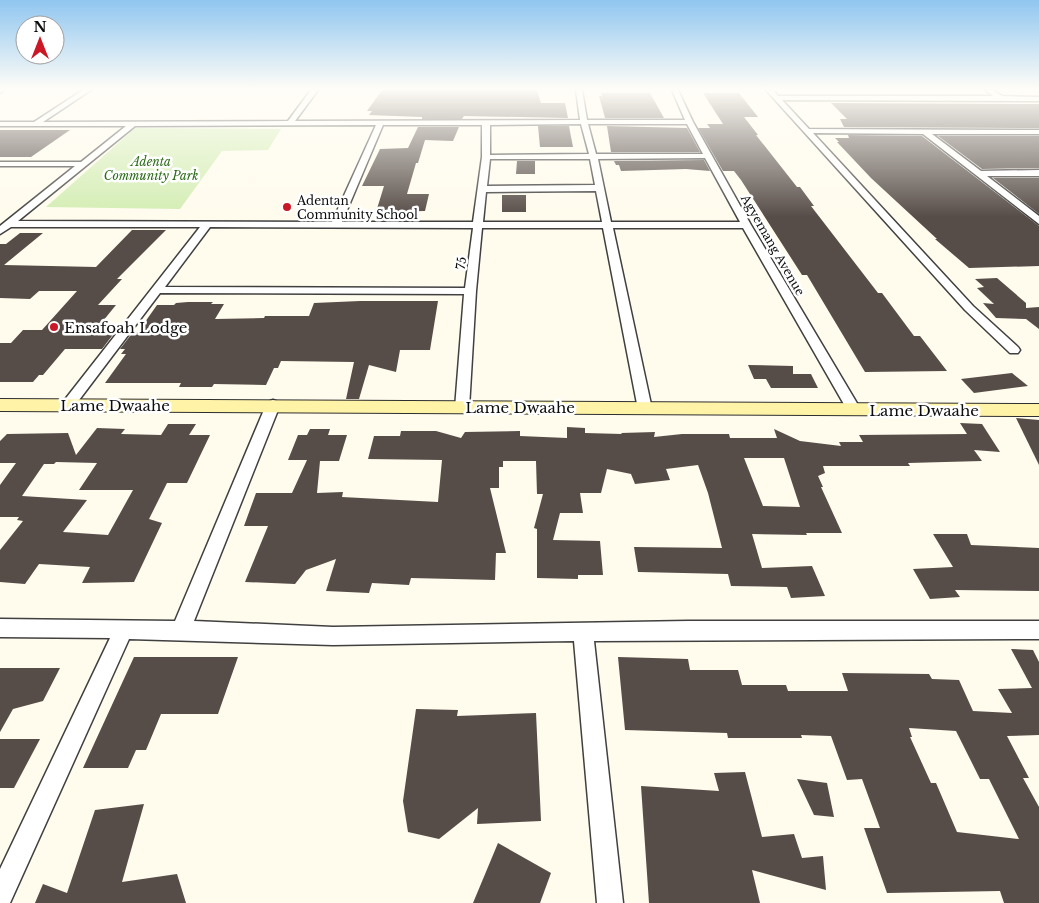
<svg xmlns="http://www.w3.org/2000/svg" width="1039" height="903" font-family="'Libre Baskerville',serif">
	<rect width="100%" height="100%" fill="#fffbed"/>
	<path fill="#d3edb3" d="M135 128 281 129 268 150 222 151 180 209 46 207Z"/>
	<g fill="#574d48" fill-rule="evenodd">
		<path d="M382 90H537L541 103H565L568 118 464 116 462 119H422V117L369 115 372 111H367Z"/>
		<path d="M601 93H650L664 118H605L599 96H602Z"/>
		<path d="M703 93H739L758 117H744L758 135H756L797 187H800L814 206H811L878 293H882L914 336H920L947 371 865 372 807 275H802L741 180 734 171H723L698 128H710L707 124H723Z"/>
		<path d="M831 103 1039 104V128L844 127 840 119H847Z"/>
		<path d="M538 126H569L573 147H540Z"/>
		<path d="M607 126 687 128 700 152H611Z"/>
		<path d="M418 127H459L453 141 425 140 418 163H416L407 194H429L425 211 376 212 384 186H362L380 149 408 148Z"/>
		<path d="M0 130H70L31 157H0Z"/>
		<path d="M848 135 922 136 1039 226V266L969 268 935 239H937L871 178 837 142H839L835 138H849Z"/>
		<path d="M938 136H1039V168L982 169Z"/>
		<path d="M704 160 710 171 686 169 621 171 619 165H616L614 161Z"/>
		<path d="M517 161H535V174H516Z"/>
		<path d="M993 178H1039V214Z"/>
		<rect x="502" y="195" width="24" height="17"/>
		<path d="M132 230H166L117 279H122L98 305H116L94 332H115L102 349H65L43 375H39L33 382H0V343H11L23 330H42L77 291H39L30 299 0 298V244H6L20 233H43L4 265 96 267Z"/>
		<path d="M997 278 1026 303V308L1039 307V329L1026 319 996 318 983 303 994 304 977 288 984 287 975 279Z"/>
		<path d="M360 301H438L430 350H400L396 372 369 365 359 399H346L354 362 281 361 278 368H274L266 385 214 384 212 387H179L181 383H105L126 354H121L125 349H120L133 332H138L157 305H174L176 303 188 302H213L211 304H224L215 319 264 318 265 316H309L314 303Z"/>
		<path d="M748 365 793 366V374H811L818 388H771L766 379H754Z"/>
		<path d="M1012 373 1028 386 974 393 961 379Z"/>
		<path d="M1016 418 1039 420V465Z"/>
		<path d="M960 423 982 424 1000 452 974 450 982 461 908 463 910 466H823L825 473 818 476 823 487H821L842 533H806L807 535 752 534 762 568 812 566 825 596 791 598 787 587 731 586 728 574 638 572 634 547 722 548 708 493 698 465 666 469 670 480 635 484 631 474 607 469 601 493H580L583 513H560L553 540 600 541 603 575H578V579L537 578V529L534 528 543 494H537L536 461H503V467H499V488H490L506 553H496L495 580 411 578 409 585 372 583 369 593 326 591 336 559 306 570 295 584 245 582 268 526H244L256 493H292L307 460H288L298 435H307L310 429H330L328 435H347L339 461H320L317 493 343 492 342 497 438 502 442 460 368 459 374 436H400L401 431H436L461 438 465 432 520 431V436L567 438V427L585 428V433L622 434 621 433 655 432 654 437 682 434H729L730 438H777L774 429 800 441 841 446 839 442H863L859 435 967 434ZM744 458H784L800 507 763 506Z"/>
		<path d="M168 424H196L189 435H210L187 483H167L149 519 162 523 134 582 82 583 90 567 39 564 25 584 0 582V550L23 521 17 520 19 517H0V485L16 463H0V441L7 434 68 433 76 455 97 428 125 429 121 434 161 435ZM56 462 97 463 79 490H133L108 535 63 532 87 500 22 496 44 464H54Z"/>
		<path d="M933 534H967L971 545 1039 548V591L955 590 960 597 930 599 913 569 953 567Z"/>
		<path d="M1011 649 1033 650 1039 662V735L1007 736 1029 778H1023L1039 807V903H1004L1000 891 887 893 864 828H880L862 779 847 780 831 736 801 735 802 738H728L727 733 625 730 618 657 688 659 690 670H738L742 685H786L788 691H848L842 673 929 674 932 679 959 680 973 711 1012 713 998 689 1032 688ZM909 728 956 731 980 779H989L1019 839 957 832 936 783H931L910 737H912Z"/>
		<path d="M134 657H238L218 714H161L146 750H136L128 768H83Z"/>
		<path d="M0 668H60L43 701 13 709 0 732Z"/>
		<path d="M416 709 458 710 457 716 536 713 541 821 477 824 478 808 439 839 408 832 403 801Z"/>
		<path d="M0 739H40L14 788H0Z"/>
		<path d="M745 772 762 837 794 834 802 858 823 856 826 890 752 870 760 903H649L641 786 719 791 714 773Z"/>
		<path d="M797 779 827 783 834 817 814 815Z"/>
		<path d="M144 804 122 882 177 874 186 903H35L43 884 67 893 95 810Z"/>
		<path d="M498 843 551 873 540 903H473Z"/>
	</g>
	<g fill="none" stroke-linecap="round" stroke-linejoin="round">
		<defs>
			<g id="street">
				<path d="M0 90H3V91L0 93Z"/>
				<path d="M83 90H91L43 122 288 121 311 90H318L295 121 580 120 576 90H582L587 120H685L672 90H678L693 122 751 225 861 410 859 413H849L743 228H613L652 409 650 412H640L638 409 603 228H482L476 291 469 408 467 411H457L455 408 464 294 160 293 73 408H63L61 405 63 402 200 227H11L0 234V226L75 166H0V162H81L126 126H0V122H34ZM581 124 589 154 490 155V125ZM588 124H687L703 154H596ZM376 125 332 222 18 221 135 126ZM383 125H482V157L473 222H342ZM705 158 740 222H611L598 159ZM490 159H590L595 185 487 186ZM596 191 602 222H483L486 192ZM210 227 473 228 465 288 165 287Z"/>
				<path d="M766 90H773L778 96H993L985 90H993L1002 96 1039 97V101L782 100 809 129 1039 130V134H932L981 171 1039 170V176H987L1039 216V224L923 134 813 133 973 306 1018 347 1020 350 1018 353H1010L965 310Z"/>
				<path d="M273 400 278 402 280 405 194 621 333 627 688 621H1039V639L594 641 623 903H597L574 641 333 645 129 639 10 903H0V869L110 638 0 637V619L175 621 266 405 268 402Z"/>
			</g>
			<path id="secondary" d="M0 399 1039 404V416L0 411Z"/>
		</defs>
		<use href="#street" stroke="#404040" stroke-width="3"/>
		<use href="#secondary" stroke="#2f2f2f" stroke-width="2"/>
		<use href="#street" fill="#fff" fill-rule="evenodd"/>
		<use href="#secondary" fill="#fff3a8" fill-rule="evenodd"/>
	</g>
	<linearGradient id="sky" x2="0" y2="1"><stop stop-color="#90c6f0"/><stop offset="0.41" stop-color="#fffdf7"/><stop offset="1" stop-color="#fffdf7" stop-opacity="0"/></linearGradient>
	<rect width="1039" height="217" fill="url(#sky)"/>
	<g fill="#ca1826" stroke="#fff" stroke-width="2">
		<circle cx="287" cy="207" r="5"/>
		<circle cx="54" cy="327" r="5"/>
	</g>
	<g text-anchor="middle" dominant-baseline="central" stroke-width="5" stroke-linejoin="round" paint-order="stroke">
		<g font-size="12" font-style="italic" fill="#2b6b17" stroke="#fff">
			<text x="151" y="161">Adenta<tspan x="151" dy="14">Community Park</tspan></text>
		</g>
		<g font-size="12" fill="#0d0d0d" stroke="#fff" text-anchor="start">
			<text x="297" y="200">Adentan<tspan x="297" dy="14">Community School</tspan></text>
		</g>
		<g font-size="12" fill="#0d0d0d" stroke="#fff">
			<text transform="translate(773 245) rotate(60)">Agyemang Avenue</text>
			<text transform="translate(461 263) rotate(-84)">75</text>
		</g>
		<g font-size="15" fill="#0d0d0d" stroke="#fff" text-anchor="start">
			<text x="64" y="327">Ensafoah Lodge</text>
		</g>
		<g font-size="15" fill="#0d0d0d" stroke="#fff">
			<text x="115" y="405">Lame Dwaahe</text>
			<text x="520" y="407">Lame Dwaahe</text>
			<text x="924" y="410">Lame Dwaahe</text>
		</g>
	</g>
	<g transform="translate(40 40)"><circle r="24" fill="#ffffff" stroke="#9e9e9e"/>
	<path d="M0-4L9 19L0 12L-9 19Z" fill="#ca1826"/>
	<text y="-8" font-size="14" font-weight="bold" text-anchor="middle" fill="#0d0d0d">N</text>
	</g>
</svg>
